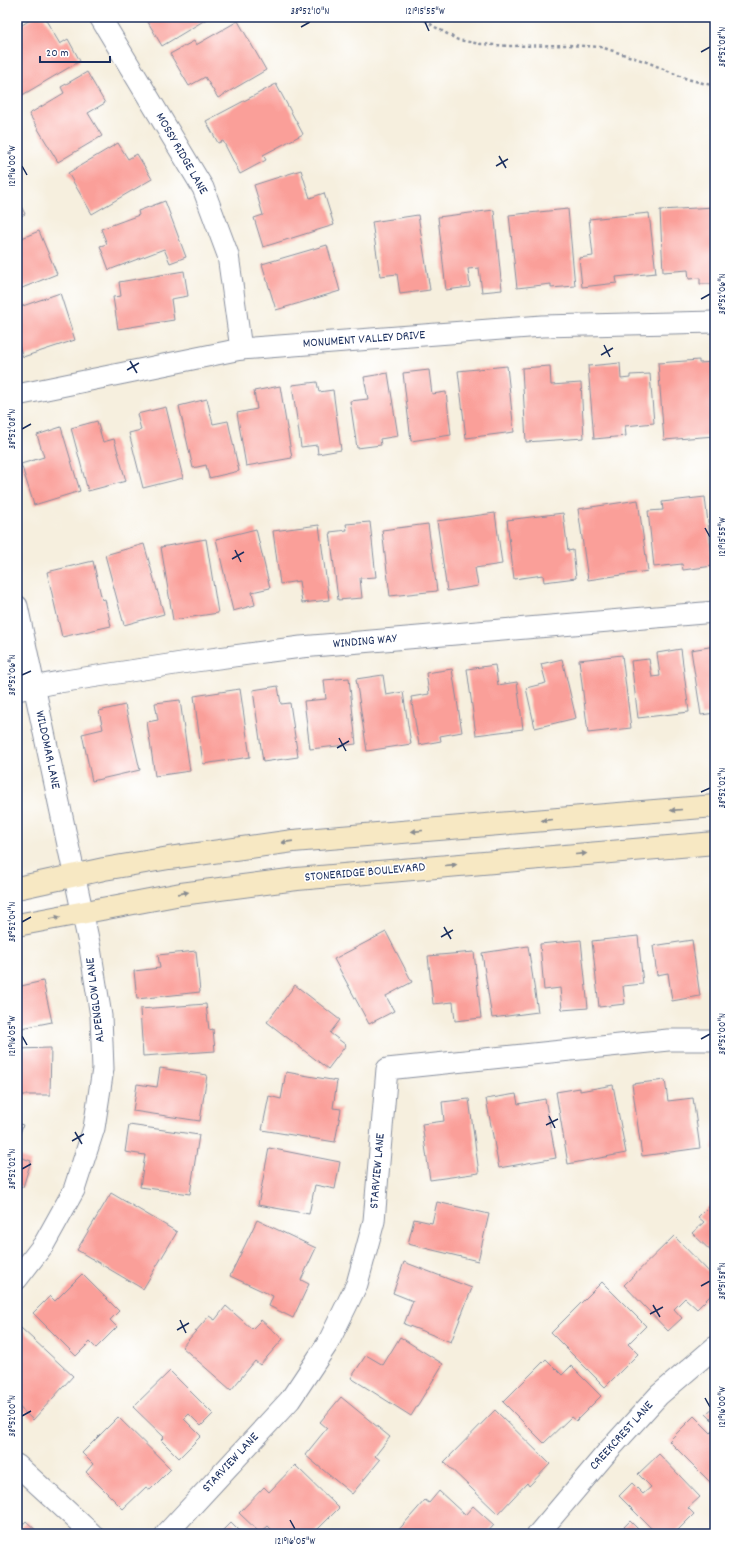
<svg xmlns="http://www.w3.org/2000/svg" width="732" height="1551" font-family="Dekko,sans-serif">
	<rect width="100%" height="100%" fill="#fff"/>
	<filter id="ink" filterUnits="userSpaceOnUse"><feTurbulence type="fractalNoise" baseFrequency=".025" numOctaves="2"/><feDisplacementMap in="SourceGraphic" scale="8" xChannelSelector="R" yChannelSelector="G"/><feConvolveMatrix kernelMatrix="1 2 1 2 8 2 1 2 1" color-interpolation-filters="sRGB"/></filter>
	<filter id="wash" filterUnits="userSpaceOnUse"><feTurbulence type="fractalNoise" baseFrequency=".012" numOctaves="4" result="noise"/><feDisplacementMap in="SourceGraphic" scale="16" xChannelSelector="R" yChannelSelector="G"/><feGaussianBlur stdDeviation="0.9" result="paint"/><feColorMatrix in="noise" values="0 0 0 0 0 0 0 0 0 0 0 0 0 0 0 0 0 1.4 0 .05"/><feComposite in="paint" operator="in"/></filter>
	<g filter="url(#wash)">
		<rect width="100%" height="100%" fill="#f6efde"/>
		<g id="blocks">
			<g fill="#fa9f99">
				<path d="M35 17H44L60 44 68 39 80 61 19 97 17 94V28Z"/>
				<path d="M145 17H210L162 46Z"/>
				<path d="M238 21 266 70 218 98 205 77 189 86 170 54 194 41 196 45Z"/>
				<path d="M87 72 105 103 88 113 102 136 58 162 29 114 64 93 61 87Z"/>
				<path d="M276 84 303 134 263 155 266 160 240 174 223 141 218 143 206 121Z"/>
				<path d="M118 143 128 159 137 154 152 179 92 214 68 173Z"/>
				<path d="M301 170 310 198 324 193 334 225 263 247 254 218 263 215 254 185Z"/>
				<path d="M17 198 25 214 17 218Z"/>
				<path d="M165 201 186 257 170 263 164 249 109 270 100 246 107 244 101 229 139 215 138 211Z"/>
				<path d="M715 207V284H700V278L689 279 688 270 663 272 660 210Z"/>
				<path d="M568 209 575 286 551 288V284L517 288 509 215Z"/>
				<path d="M494 210 502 290 482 292 479 268 468 269 470 287 446 290 438 217Z"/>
				<path d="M649 213 656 273 616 277 617 283 582 287 579 258 593 256 589 219Z"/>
				<path d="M418 215 430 290 400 294 397 274 380 276 372 222Z"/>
				<path d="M39 231 57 274 17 290V240Z"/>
				<path d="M327 245 340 291 276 310 262 264Z"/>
				<path d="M184 271 188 296 171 299 174 320 118 329 113 297 121 296 119 282Z"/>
				<path d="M60 293 75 340 23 357 17 339V308Z"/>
				<path d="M699 360V363L715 362V436L664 440 658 363Z"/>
				<path d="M620 363 621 379 630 378V375L650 374 654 423 625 426 626 436 594 439 588 366Z"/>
				<path d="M507 366 514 432 466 438 458 371Z"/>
				<path d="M550 366 551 385 581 383 584 438 526 442 522 368Z"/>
				<path d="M429 370 432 394 446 392 451 435 411 441 403 373Z"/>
				<path d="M388 373 398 436 380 439 381 445 357 448 350 401 368 399 364 377Z"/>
				<path d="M317 382 319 392 333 390 341 450 318 454 317 445 301 447 292 385Z"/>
				<path d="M280 386 292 458 246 466 237 413 257 409 254 391Z"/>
				<path d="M207 399 213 424 228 421 239 471 209 478 206 465 193 468 179 406Z"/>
				<path d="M166 407 183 478 143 488 129 433 141 430 137 414Z"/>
				<path d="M97 421 103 442 114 439 126 481 88 491 71 428Z"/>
				<path d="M61 427 80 491 34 505 21 464 44 457 37 435Z"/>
				<path d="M705 497 713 566 683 570 682 564 654 567 648 511 663 510 662 502Z"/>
				<path d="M638 500 648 571 588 580 578 509Z"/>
				<path d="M495 513 502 564 475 568 478 586 447 591 437 521Z"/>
				<path d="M563 513 568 551 573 550 576 578 544 582 543 575 514 579 507 520Z"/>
				<path d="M370 522 376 577 360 578 362 598 338 600 330 532 347 530 346 524Z"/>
				<path d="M428 524 437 591 390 596 382 530Z"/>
				<path d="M319 525 329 600 302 603 299 581 280 584 273 531Z"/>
				<path d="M256 529 270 588 252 592 255 605 233 611 216 539Z"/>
				<path d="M206 539 218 613 173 620 161 547Z"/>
				<path d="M144 544 164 614 124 625 105 555Z"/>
				<path d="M93 561 102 600 105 599 111 626 62 637 47 572Z"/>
				<path d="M715 646V713L701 715 691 650Z"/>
				<path d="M681 649 689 712 638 718 631 661 649 659 652 677 660 676 657 653Z"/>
				<path d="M622 655 631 728 588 733 579 660Z"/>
				<path d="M562 659 576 718 535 728 526 688 546 683 541 664Z"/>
				<path d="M495 665 498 685 517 682 523 729 476 735 467 669Z"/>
				<path d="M452 669 462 732 440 736 441 741 419 745 411 697 429 694 426 673Z"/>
				<path d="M383 675 386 695 403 692 411 744 367 751 356 679Z"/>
				<path d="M349 678 356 744 310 749 304 701 326 699 324 680Z"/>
				<path d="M278 686 281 704 290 703 298 757 263 762 253 690Z"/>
				<path d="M240 689 250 757 203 764 194 696Z"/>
				<path d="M180 700 190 771 155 776 147 722 158 720 155 703Z"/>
				<path d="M125 705 140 770 92 781 82 734 103 729 99 711Z"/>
				<path d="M386 932 412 982 386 996 394 1011 369 1024 334 959Z"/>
				<path d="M638 936 643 984 623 986 625 1004 599 1007 592 941Z"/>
				<path d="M581 940 588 1008 562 1010 560 988 544 990 540 944Z"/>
				<path d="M692 940 700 996 672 1001 668 973 657 975 653 946Z"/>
				<path d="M528 946 538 1012 492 1018 482 953Z"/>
				<path d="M196 951 200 992 137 999 134 971 160 968 158 955Z"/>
				<path d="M474 952 481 1018 455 1021 453 1002 433 1004 428 956Z"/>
				<path d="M43 981 52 1022 17 1029V987Z"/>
				<path d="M295 985 340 1020 330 1033 346 1045 328 1069 267 1022Z"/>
				<path d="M206 1004 209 1030 213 1029 215 1051 143 1056 140 1009Z"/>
				<path d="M51 1048 50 1095H17V1049Z"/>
				<path d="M160 1068 207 1075 200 1121 133 1111 137 1084 157 1087Z"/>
				<path d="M286 1072 337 1081 333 1108 341 1109 335 1142 262 1130 269 1096 281 1099Z"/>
				<path d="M665 1080 668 1101 693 1098 700 1148 642 1156 632 1084Z"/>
				<path d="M613 1085 626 1153 568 1164 556 1092 580 1088V1091Z"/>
				<path d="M516 1094 518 1104 545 1099 556 1158 499 1168 486 1099Z"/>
				<path d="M469 1099 479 1173 430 1180 422 1124 444 1121 442 1102Z"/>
				<path d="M17 1123 23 1125 17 1142Z"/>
				<path d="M129 1125 199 1135 190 1194 140 1187 145 1155 125 1152Z"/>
				<path d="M714 1132H715V1149H712Z"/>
				<path d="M269 1148 340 1162 335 1189 315 1185 309 1214 258 1205Z"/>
				<path d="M17 1156 31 1161 23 1187 17 1185Z"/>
				<path d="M111 1193 177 1232 143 1289 77 1250Z"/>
				<path d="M715 1200V1255L692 1233 704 1222 698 1217Z"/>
				<path d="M437 1202 489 1214 478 1261 408 1244 414 1219 432 1223Z"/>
				<path d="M257 1220 316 1248 301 1280 309 1284 293 1318 269 1306 273 1296 230 1276Z"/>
				<path d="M674 1236 715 1278V1291L697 1309 685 1298 674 1309 682 1318 668 1331 624 1285Z"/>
				<path d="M404 1262 472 1288 451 1342 404 1324 413 1301 393 1293Z"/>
				<path d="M82 1274 119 1311 110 1320 117 1327 96 1348 90 1342 76 1356 33 1313 50 1296 55 1301Z"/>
				<path d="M602 1282 646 1326 628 1344 638 1354 605 1387 551 1333Z"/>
				<path d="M226 1306 252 1329 261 1320 283 1339 260 1365 255 1361 231 1390 182 1347 209 1316 215 1320Z"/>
				<path d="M21 1328 73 1376 33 1420 17 1405V1332Z"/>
				<path d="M400 1337 443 1364 411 1416 351 1378 366 1355 383 1365Z"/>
				<path d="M546 1359 562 1375 571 1366 601 1396 576 1421 571 1417 544 1443 503 1402Z"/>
				<path d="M170 1371 213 1414 201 1426 189 1414 184 1419 201 1436 179 1458 161 1440 164 1437 133 1407Z"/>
				<path d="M341 1397 390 1437 375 1456 380 1460 352 1494 305 1455 327 1428 320 1422Z"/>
				<path d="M715 1406V1423L706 1414Z"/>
				<path d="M495 1410 550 1464 529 1486 527 1483 498 1514 444 1462Z"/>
				<path d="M694 1416 711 1433 715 1429V1487L669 1441Z"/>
				<path d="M118 1417 171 1469 150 1490 146 1487 123 1509 86 1472 93 1464 82 1453Z"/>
				<path d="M659 1454 700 1497 688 1508 694 1514 674 1534H657L619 1496 632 1483 643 1494 651 1487 638 1474Z"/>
				<path d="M295 1465 339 1508 313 1534H276L268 1526 260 1533 239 1513 264 1487 269 1492Z"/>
				<path d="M439 1491 465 1515 473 1506 494 1525 486 1534H395L425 1500 429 1503Z"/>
				<path d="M26 1521 40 1534H17V1531Z"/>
				<path d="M630 1521 643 1534H617Z"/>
				<path d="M231 1522 243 1534H219Z"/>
			</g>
		</g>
	</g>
	<g filter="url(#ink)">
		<use href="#blocks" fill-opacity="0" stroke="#888f9e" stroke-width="1"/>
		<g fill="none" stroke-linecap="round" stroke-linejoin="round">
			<defs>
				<g id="street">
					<path d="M100 17 203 188 228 255 241 349"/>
					<path d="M17 395 241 349 542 326 715 322"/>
					<path d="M17 606 90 948 101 1016 103 1069 94 1128 74 1190 44 1244 17 1279"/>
					<path d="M17 690 59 682 188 662 301 647 715 612"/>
					<path d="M17 1465 92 1534"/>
					<path d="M166 1534 290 1400 328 1343 357 1284 374 1221 387 1069 668 1040H715"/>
					<path d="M538 1534 609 1450 659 1395 715 1347"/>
				</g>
				<g id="secondary">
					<path d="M17 888 104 869 169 858 293 841 715 806"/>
					<path d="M17 925 181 894 297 879 715 843"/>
				</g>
			</defs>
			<use href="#street" stroke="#888f9e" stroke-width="23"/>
			<use href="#secondary" stroke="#888f9e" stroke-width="24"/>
			<path stroke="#888f9e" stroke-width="2.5" stroke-dasharray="3 3" stroke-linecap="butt" d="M420 17 435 27 458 40 481 44 509 46 569 45 601 47 647 62 687 79 715 86"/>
			<use href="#street" stroke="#fff" stroke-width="21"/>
			<use href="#secondary" stroke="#f7e8c3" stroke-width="22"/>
		</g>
		<defs><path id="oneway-solid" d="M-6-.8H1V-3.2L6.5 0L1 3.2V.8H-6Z"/></defs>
		<g fill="#898c90">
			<use href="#oneway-solid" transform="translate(676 810) rotate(175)"/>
			<use href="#oneway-solid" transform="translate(547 820) rotate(175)"/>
			<use href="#oneway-solid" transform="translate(417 831) rotate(175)"/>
			<use href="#oneway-solid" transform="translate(287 842) rotate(172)"/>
			<use href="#oneway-solid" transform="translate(581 854) rotate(-5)"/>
			<use href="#oneway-solid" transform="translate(451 865) rotate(-5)"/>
			<use href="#oneway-solid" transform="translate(183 893) rotate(-9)"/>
			<use href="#oneway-solid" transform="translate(55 918) rotate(-11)"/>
		</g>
	</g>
	<path fill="none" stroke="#1b2f5e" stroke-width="1.5" d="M425 22 429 31M301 27 310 22M701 52 710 47M499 156 506 168M22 166 27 175M496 166 508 159M701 299 710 294M604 345 610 357M601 355 613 348M130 361 137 373M127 370 139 363M22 429 31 424M705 528 710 537M235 550 241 562M232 559 244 552M22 675 31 671M339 738 346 751M337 748 349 741M701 792 710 788M22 922 31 917M444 927 451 939M441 937 453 930M22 1036 27 1045M701 1039 710 1034M549 1116 555 1128M546 1125 558 1119M75 1132 82 1144M72 1141 84 1134M22 1169 31 1164M701 1286 710 1281M653 1305 660 1317M650 1314 663 1307M180 1320 186 1333M177 1330 189 1323M705 1398 710 1407M22 1416 31 1411M290 1520 295 1529"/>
	<g text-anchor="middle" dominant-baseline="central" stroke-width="3.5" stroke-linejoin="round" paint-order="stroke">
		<g font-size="13" fill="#1b2f5e" stroke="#fff">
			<text transform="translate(181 154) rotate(60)">MOSSY RIDGE LANE</text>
			<text transform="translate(364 340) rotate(-4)">MONUMENT VALLEY DRIVE</text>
			<text transform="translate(365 642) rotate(-5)">WINDING WAY</text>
			<text transform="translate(47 750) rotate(78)">WILDOMAR LANE</text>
			<text transform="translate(365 873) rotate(-5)">STONERIDGE BOULEVARD</text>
			<text transform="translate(96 1000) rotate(-97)">ALPENGLOW LANE</text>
			<text transform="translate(378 1171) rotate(-85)">STARVIEW LANE</text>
			<text transform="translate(622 1436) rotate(-48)">CREEKCREST LANE</text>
			<text transform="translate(231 1463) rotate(-47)">STARVIEW LANE</text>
		</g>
	</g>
	<rect width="732" height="1551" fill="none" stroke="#fff" stroke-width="44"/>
	<path d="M40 56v6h70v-6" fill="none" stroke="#1b2f5e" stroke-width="2"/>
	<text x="46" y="56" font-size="12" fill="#1b2f5e" stroke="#ffffff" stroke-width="3" paint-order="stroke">20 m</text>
	<rect x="22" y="22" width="688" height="1507" fill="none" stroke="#1b2f5e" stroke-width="1.5"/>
	<g font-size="10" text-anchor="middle" fill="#1b2f5e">
		<text x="310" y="14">38°52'10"N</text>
		<text x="425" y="14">121°15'55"W</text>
		<text transform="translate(721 47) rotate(-90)" y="4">38°52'08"N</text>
		<text transform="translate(11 166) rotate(-90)" y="4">121°16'00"W</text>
		<text transform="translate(721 294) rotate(-90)" y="4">38°52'06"N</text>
		<text transform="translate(11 429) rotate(-90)" y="4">38°52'08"N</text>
		<text transform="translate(721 537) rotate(-90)" y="4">121°15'55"W</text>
		<text transform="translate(11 675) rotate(-90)" y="4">38°52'06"N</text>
		<text transform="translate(721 788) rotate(-90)" y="4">38°52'02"N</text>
		<text transform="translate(11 922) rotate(-90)" y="4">38°52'04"N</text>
		<text transform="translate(721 1034) rotate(-90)" y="4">38°52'00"N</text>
		<text transform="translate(11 1036) rotate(-90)" y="4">121°16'05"W</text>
		<text transform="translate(11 1169) rotate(-90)" y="4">38°52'02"N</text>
		<text transform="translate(721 1281) rotate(-90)" y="4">38°51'58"N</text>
		<text transform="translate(721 1407) rotate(-90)" y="4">121°16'00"W</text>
		<text transform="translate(11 1416) rotate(-90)" y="4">38°52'00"N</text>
		<text x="295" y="1544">121°16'05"W</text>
	</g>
</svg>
